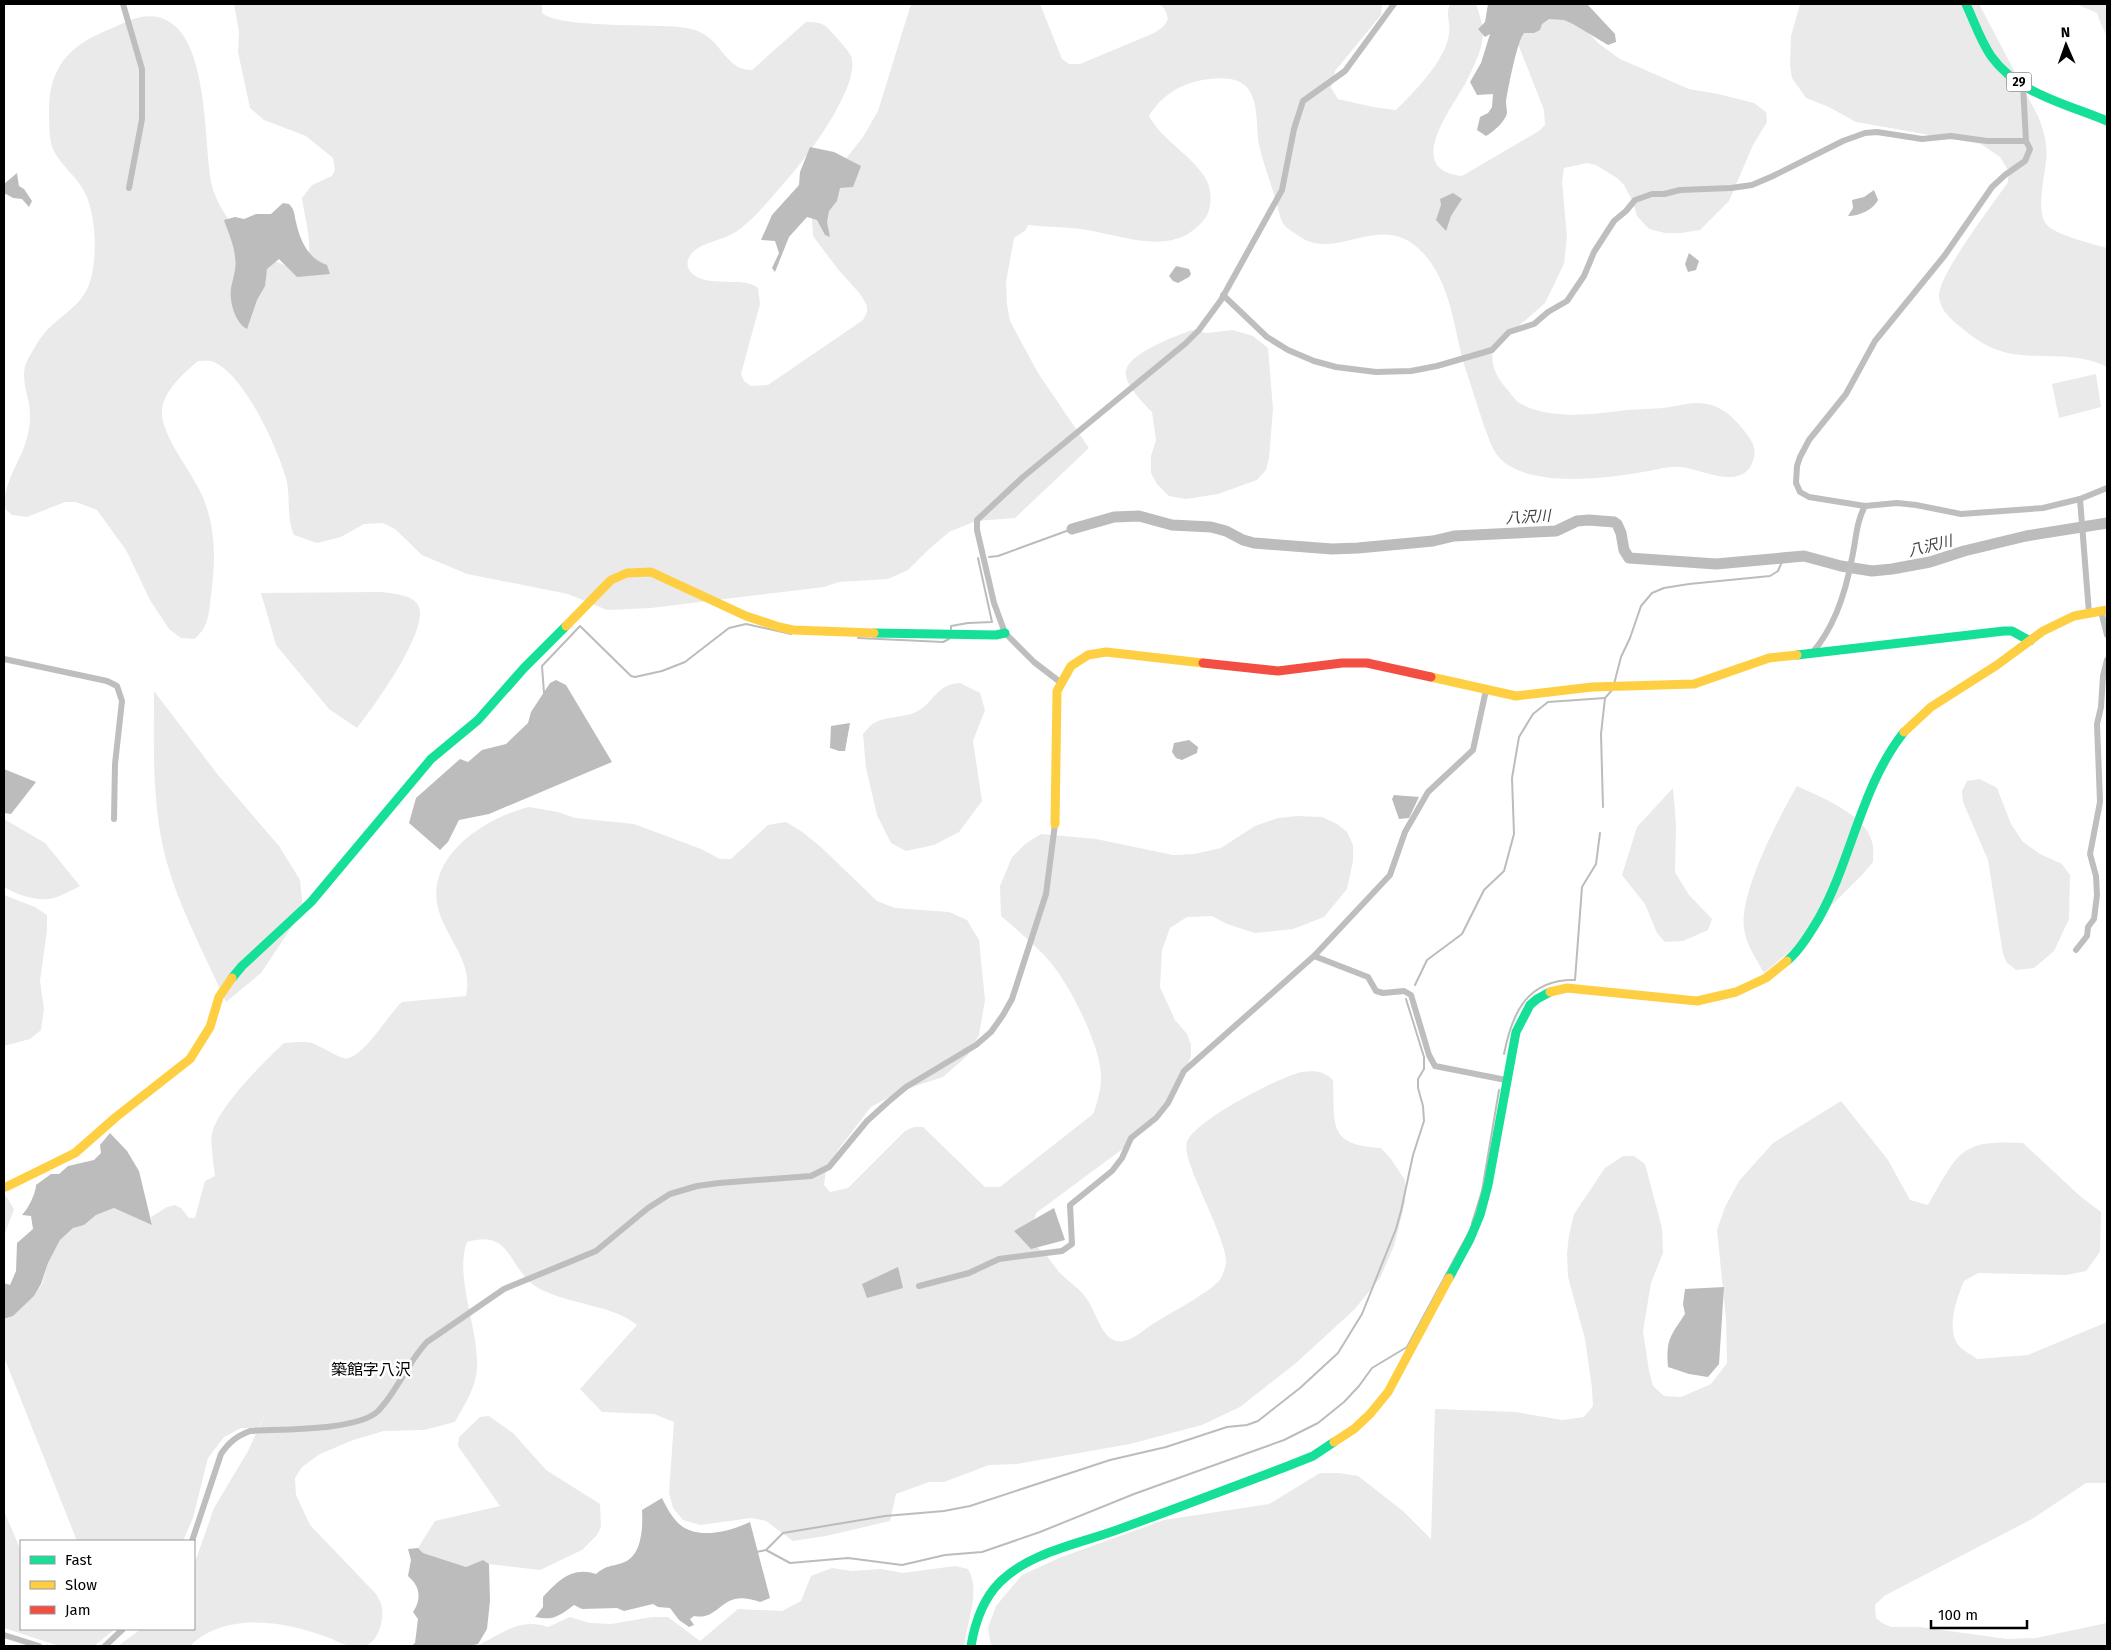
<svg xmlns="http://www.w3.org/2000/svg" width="2111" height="1650" font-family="'Fira Sans','Noto Sans JP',sans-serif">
	<rect width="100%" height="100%" fill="#fff"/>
	<g fill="#eaeaea">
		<path d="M234 4H542V13C558 28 653 24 679 27 690 28 699 30 708 37 723 48 730 71 752 70L806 22C825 22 825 25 837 38 841 43 848 50 851 56 862 85 805 160 786 181 770 198 753 222 732 234 720 241 704 242 694 251 688 256 685 264 690 271 704 290 744 275 758 288L760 304 741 374 744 381 751 386 768 385 863 320 867 312V306L861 295 837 268 813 236 812 220 815 204 822 189 863 137 878 111 911 4H1040L1062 59 1069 64H1080L1154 33 1164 26 1168 19C1166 12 1165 7 1158 4H1382L1381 15 1335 71 1331 88 1338 99 1373 107 1396 110C1414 92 1446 60 1449 34 1451 23 1445 15 1450 4H1476C1480 16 1485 30 1482 42 1480 54 1472 70 1466 82 1453 107 1402 170 1462 176L1539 131 1545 125 1544 110 1511 26 1550 5 1583 27 1598 43 1620 59 1689 89 1718 94 1754 103 1766 112 1767 122 1753 145 1729 201 1700 230 1681 233H1665L1649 229 1637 216 1633 202 1624 185 1617 178 1596 165 1587 163 1564 168 1562 181 1567 237 1564 264 1545 303 1493 349C1490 363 1496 377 1506 388 1510 392 1514 399 1518 402 1545 421 1596 414 1627 410 1640 409 1652 409 1664 408 1678 406 1693 401 1707 404 1724 407 1736 420 1746 433 1753 442 1757 450 1753 461 1742 492 1702 469 1681 467 1666 466 1652 471 1638 473 1601 479 1536 486 1505 463 1492 453 1490 440 1484 426 1477 404 1470 383 1463 361 1453 322 1449 276 1418 248 1377 211 1334 265 1296 234 1291 231 1285 227 1282 222 1279 215 1278 205 1275 198 1270 180 1263 163 1259 145 1256 127 1259 106 1249 90 1240 76 1218 77 1203 80 1180 84 1162 95 1149 116 1163 142 1193 155 1207 181 1212 192 1212 208 1206 217 1175 260 1124 235 1081 229 1064 227 1046 227 1028 225L1026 230 1014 238 1006 282 1007 305 1010 321 1038 373 1089 448 1015 518 976 521 949 532 927 551 908 570 888 579 839 582 824 587 651 608 607 610 568 594 467 574 422 555 395 529 383 523 364 524 341 537 317 543 294 535C286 518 291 497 286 478 277 447 245 376 214 362 209 360 203 361 198 361 184 373 162 392 162 412 161 434 190 470 200 491 216 524 216 559 211 595 209 612 209 628 194 639L181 638 169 629 150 600 126 550 97 510 76 502H65L27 517 12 515 6 510C0 488 20 462 26 441 30 430 31 416 29 404 26 389 20 374 28 359 33 351 37 342 43 335 55 319 75 310 85 293 99 271 97 216 85 193 77 175 56 163 51 143 49 132 49 118 49 106 51 64 72 44 110 29 120 25 130 19 141 17 213 5 202 144 212 186 218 209 237 232 254 247 262 253 280 266 290 266 296 267 303 263 308 262 312 238 305 221 302 198L312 185 332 176 335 170 333 158 306 136 264 120 250 108 238 52 239 32Z"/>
		<path d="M1800 4H1979L2038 116C2044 131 2048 145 2046 161 2045 176 2035 212 2047 225 2056 235 2093 244 2107 248V367C2080 353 2051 358 2021 355 1998 353 1980 344 1963 329 1952 320 1940 311 1939 296 1938 275 1994 203 2008 182V170L2000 157 1981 144 1856 122 1829 107 1806 98 1792 78 1790 66 1791 36Z"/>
		<path d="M2076 4H2107V36L2100 22 2097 13Z"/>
		<path d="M1192 330 1207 333 1233 330 1253 336 1268 348 1273 409 1269 458 1266 470 1257 480 1218 494 1186 499 1169 496 1157 484 1151 473V456L1156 440 1152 412C1144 404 1123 383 1126 370 1131 352 1176 336 1192 330Z"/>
		<path d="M2096 374 2101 407 2059 418 2052 384Z"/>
		<path d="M382 592C393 594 414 594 419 607 428 632 373 708 357 728L329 709 276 645 261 593Z"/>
		<path d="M960 683 980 693 985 710 973 741 982 801 959 832 934 845 906 851 891 843 877 815 866 768 863 734C866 731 870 725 874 723 886 716 903 718 916 712 935 702 936 684 960 683Z"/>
		<path d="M154 691 218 775 279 846 300 880 303 910 261 973 226 1002C207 959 184 917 170 873 151 814 154 752 154 691Z"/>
		<path d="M1980 779 1997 788 2011 824 2023 842 2040 854 2062 864 2070 875 2069 919 2054 951 2034 968 2016 970 2007 963 2003 954 1988 860 1963 802 1962 791 1967 781Z"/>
		<path d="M1797 786C1820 797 1866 814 1872 842 1874 848 1873 856 1873 862L1862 875 1813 924 1797 945 1764 973C1756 958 1746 945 1744 928 1739 893 1779 817 1797 786Z"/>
		<path d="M1673 788 1676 825 1675 872 1689 895 1712 919 1708 930 1683 941 1665 942 1657 933 1645 904 1622 875 1637 827Z"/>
		<path d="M529 807 558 812 575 818 634 824 701 849 720 859H731L768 825 786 822 801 831 822 848 877 901 895 908 949 912 967 920 979 940 985 1000 979 1035 967 1056 943 1077 900 1091 871 1107 838 1150 826 1170 824 1185 830 1192 848 1188 905 1131 914 1127H923L985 1187H1000L1093 1114C1099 1099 1103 1082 1100 1066 1095 1036 1070 986 1051 963 1037 946 1018 931 1001 916L1000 886 1012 857 1025 844 1041 834 1096 839 1173 855 1194 854 1221 848 1255 826 1278 818 1297 816 1322 817 1337 824 1347 832 1353 845V861L1347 889 1324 917 1293 929 1255 933 1227 924 1212 916 1187 917 1170 928 1162 950 1160 987 1175 1020 1187 1034 1191 1045V1056L1185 1074 1167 1100 1132 1142 1036 1213C1033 1223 1031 1237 1037 1246 1038 1249 1043 1251 1045 1254 1050 1259 1054 1266 1059 1272 1067 1280 1076 1286 1084 1295 1101 1316 1103 1362 1143 1331 1160 1317 1212 1293 1221 1278 1223 1275 1225 1268 1226 1264 1228 1245 1197 1187 1190 1164 1188 1158 1185 1148 1187 1142 1193 1121 1281 1076 1302 1072 1315 1070 1324 1071 1333 1080 1335 1125 1327 1145 1381 1148L1391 1159 1405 1180V1202L1394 1246 1380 1278 1354 1310 1296 1363 1240 1407 1202 1425 1130 1444 1017 1464 989 1465 944 1482H929L896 1494 890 1521 826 1536 793 1541 766 1521 751 1518 700 1525 683 1520 673 1508 669 1493 674 1422 654 1414 602 1412 580 1389 637 1325C612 1305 569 1304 540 1289 507 1271 514 1228 467 1242 454 1277 479 1329 477 1368 476 1388 464 1405 455 1422L424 1430 384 1431 353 1440 320 1454 302 1467 295 1478 296 1495 310 1525 376 1594C378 1598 382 1603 382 1608 384 1621 378 1643 364 1646 349 1650 337 1640 324 1636 282 1621 225 1612 190 1646H118L141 1629H194V1565L214 1508 248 1451 266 1412 258 1428H241L224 1437 208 1458 193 1518 183 1541H77L4 1357V1320L13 1316 34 1296 42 1284 48 1263 60 1240 73 1228 84 1225 96 1215 114 1208 152 1224 151 1217 167 1207 175 1205 181 1208 189 1218H195L205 1181 215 1176C214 1165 209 1140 213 1130 223 1102 263 1063 284 1043 291 1043 300 1041 307 1042 319 1044 331 1054 343 1058 360 1064 389 1013 402 1002L466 996C474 959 443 937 437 903 429 853 488 817 529 807Z"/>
		<path d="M4 819 45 843 80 886C72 890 63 895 54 898 38 902 17 895 4 887Z"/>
		<path d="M4 895 35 907 47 915V930L40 981 44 1009 41 1030 30 1039 4 1046Z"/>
		<path d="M1841 1101 1888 1160 1910 1200 1928 1205C1958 1154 1958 1139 2023 1143L2080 1196 2101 1212 2100 1252 2086 1271 2066 1275 1978 1273 1964 1281C1957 1298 1946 1327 1958 1345 1962 1350 1972 1355 1977 1359L2028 1355 2107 1322V1483H2086L2032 1519 1884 1596 1875 1605 1876 1618 1882 1623 1891 1627H1920L2007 1639 2036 1638 2107 1623V1646H991L988 1628 996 1606 1022 1575 1059 1558 1164 1520 1269 1504 1320 1473H1338L1358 1476 1403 1511 1431 1539 1435 1409 1516 1412 1562 1420 1584 1417 1593 1406 1592 1388 1585 1339 1568 1277 1567 1253 1569 1235 1574 1214 1605 1168 1623 1156H1634L1645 1164 1662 1228 1663 1253 1651 1283 1643 1331 1649 1371 1653 1386 1664 1396 1681 1397 1711 1384 1727 1363 1726 1319 1717 1230 1725 1207 1739 1181 1773 1143Z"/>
		<path d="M4 1193 14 1209 4 1236Z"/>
		<path d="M489 1416 513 1433 546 1470 600 1504 601 1527 597 1535 582 1550 540 1570 489 1564 483 1560 466 1567 423 1553 418 1548 435 1521 500 1506 458 1446 459 1437 480 1417Z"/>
		<path d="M4 1511 21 1551V1629H115L94 1646H59L4 1628Z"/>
		<path d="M955 1566 968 1569C981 1591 967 1622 964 1646H476C501 1635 518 1617 548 1627L570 1617 590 1623 611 1624 652 1617H668L700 1641 738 1609 782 1611 801 1601 811 1576 832 1568 852 1571 881 1569 903 1573Z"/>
	</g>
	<g fill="#bcbcbc">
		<path d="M1488 4H1587L1615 34 1616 42 1608 45 1573 24 1564 20 1549 19 1542 24 1540 30 1534 33H1524C1517 41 1508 89 1506 101 1506 105 1507 110 1507 113 1505 122 1493 132 1486 136L1477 130 1480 117 1488 113 1492 107 1493 94 1477 95 1470 82 1481 63 1490 34 1485 37 1478 29 1485 22Z"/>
		<path d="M810 147 834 152 861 166 853 187 840 188 837 201 829 211 827 222 830 237 825 235 817 220 807 217 789 237 775 272 772 268 779 253 775 241 761 240 772 215 799 185 800 172Z"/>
		<path d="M17 173 19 186 24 189 32 201 29 207 22 199 13 198 6 194 4 195V184Z"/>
		<path d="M1874 190 1878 200C1873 210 1859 216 1848 216L1853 208 1852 200 1864 197Z"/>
		<path d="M1453 193 1462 199 1451 216 1446 231 1436 220 1441 205 1440 199Z"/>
		<path d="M283 203 289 204C295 210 294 214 296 222 300 240 308 259 327 265L330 274 297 277 279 259 267 269 265 286 257 300 247 329C235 323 229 301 231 288 233 277 237 269 235 257 234 244 228 232 224 220L235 217 244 219 256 214H271Z"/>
		<path d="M1689 253 1699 261 1696 270 1688 272 1685 264Z"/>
		<path d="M1176 266 1189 269 1191 274 1189 277 1178 283 1173 281 1169 276Z"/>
		<path d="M556 680 566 685 612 762 489 814 459 820 448 842 440 850 409 823 416 798 460 759 468 762 482 750 506 744 528 723 531 712 550 683Z"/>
		<path d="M850 723 845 751H839L830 748 831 726Z"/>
		<path d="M1189 740 1198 747 1197 753 1182 760 1176 758 1172 752 1174 743Z"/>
		<path d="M4 769 36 782 11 814 4 813Z"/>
		<path d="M1394 795 1419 797 1409 818 1399 819 1392 799Z"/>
		<path d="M110 1133 127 1151 139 1171 152 1225 114 1208 96 1215 84 1225 73 1228 60 1240 48 1263 41 1284 34 1296 13 1316 4 1319V1283L10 1285 16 1271 17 1243 33 1229 31 1216 22 1215C28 1209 36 1193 36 1185L51 1174H59L68 1166 94 1160 101 1153 100 1145Z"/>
		<path d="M1054 1208 1065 1240 1031 1249 1014 1231Z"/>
		<path d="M898 1267 903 1288 867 1298 862 1284Z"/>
		<path d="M1724 1287 1719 1364 1708 1377 1689 1374 1668 1367C1666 1339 1670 1337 1685 1314L1683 1304 1685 1289Z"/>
		<path d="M662 1498C667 1508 673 1520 683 1527 702 1539 731 1531 750 1522L770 1598 760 1602C720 1587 722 1621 694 1616L690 1619 694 1625 689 1627 679 1620 670 1608 658 1607 653 1604 624 1611 617 1608 582 1609 574 1605C559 1616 554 1621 535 1617L543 1607V1597C558 1581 572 1566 596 1574 607 1565 610 1567 622 1563 642 1557 643 1528 642 1510Z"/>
		<path d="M418 1548 423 1553 466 1567 483 1560 489 1564 490 1601 487 1629 478 1644 470 1646H411L415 1643 418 1619 413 1612C422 1599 420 1586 408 1576L411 1560 408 1549Z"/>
	</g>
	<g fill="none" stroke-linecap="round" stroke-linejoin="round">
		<g stroke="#bcbcbc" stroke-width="2">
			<path d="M989 557 998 556 1072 529"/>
			<path d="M951 629V626L968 623 992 622 978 558"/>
			<path d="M858 638 943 642 949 639"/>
			<path d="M1614 684 1621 657 1630 638 1641 606 1652 593 1664 588 1689 584 1770 576 1778 571 1784 557"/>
			<path d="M544 693 542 666 580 626 631 676 635 677 662 671 685 662 729 628 746 624 791 634"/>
			<path d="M1603 807 1601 734 1605 698 1613 689"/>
			<path d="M1415 985 1427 960 1462 934 1484 890 1504 871 1514 834 1512 778 1519 737 1533 714 1548 702 1605 698"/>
			<path d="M1504 1054C1512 1013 1527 979 1575 980L1582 887 1596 864 1600 833"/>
			<path d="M1472 1223 1482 1191 1499 1090"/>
			<path d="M766 1550 790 1563 848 1558 902 1565 945 1555 982 1552 1040 1532 1134 1494 1284 1440 1318 1423 1344 1402 1359 1386 1372 1368 1407 1347 1469 1232"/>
			<path d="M756 1552 766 1550 783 1533 885 1516 944 1511 970 1506 1110 1460 1166 1447 1227 1427 1247 1425 1258 1421 1300 1388 1338 1353 1362 1314 1396 1229 1401 1211 1413 1155 1424 1121 1423 1106 1418 1088V1079L1424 1069V1057L1406 999"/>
		</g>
		<path stroke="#bcbcbc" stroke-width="11" d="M1072 529 1114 517 1139 516 1172 525 1211 527 1226 531 1243 540 1254 543 1332 549 1358 548 1433 541 1454 536 1556 531 1577 521 1589 520 1614 522 1617 524 1621 533 1624 550 1629 558 1716 564 1804 556 1841 566 1872 571 1892 569 1930 562 1964 551 2026 536 2107 523"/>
		<g stroke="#bebebe" stroke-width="6">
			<path d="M123 4 142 69V119L129 188"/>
			<path d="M2023 85 2026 141 2030 149 2025 161 2005 175 1992 187 1945 255 1875 341 1846 394 1809 440 1800 457 1797 466 1796 483 1800 492 1809 497 1865 506 1897 503 1916 505 1961 514 2043 508 2080 499 2107 488"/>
			<path d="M1223 295 1267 337 1288 350 1314 361 1336 367 1376 372 1411 371 1437 366 1492 350 1509 332 1534 324 1548 312 1567 301 1584 276 1594 252 1614 221 1626 211 1635 200 1652 194H1664L1680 190 1731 188 1752 185 1773 176 1843 141 1865 133 1877 132 1922 139 1951 136 1987 141H2026"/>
			<path d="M2080 499 2089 613"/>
			<path d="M2101 611 2107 635"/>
			<path d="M1812 653C1834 628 1846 591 1852 558 1856 541 1856 522 1865 506"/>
			<path d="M4 659 107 681 117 686 122 701 115 764 114 819"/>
			<path d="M1060 682 1034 662 1005 633 994 603 977 530V520L1023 477 1186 343 1199 330 1221 300 1282 190 1294 129 1303 101 1345 71 1394 4"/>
			<path d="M2076 950 2087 936 2088 927 2094 919 2097 895 2096 876 2090 854 2100 802 2097 724 2101 707 2103 676 2107 660"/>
			<path d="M1314 956 1368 977 1376 991 1383 993 1404 991 1411 995 1429 1055 1435 1066 1506 1080"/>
			<path d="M919 1286 969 1273 999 1259 1062 1251 1072 1244 1070 1205 1112 1171 1122 1158 1131 1138 1156 1118 1168 1103 1184 1071 1314 956 1390 875 1405 832 1428 792 1473 750 1486 690"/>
			<path d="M192 1541 221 1454C229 1442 237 1436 250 1431 279 1429 358 1431 378 1411 397 1392 407 1363 427 1342L504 1289 596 1251 648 1208 670 1194 697 1186 719 1183 811 1176 829 1167 867 1121 888 1102 906 1087 976 1045 991 1032 1003 1015 1012 999 1046 894 1055 824"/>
			<path d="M4 1635 39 1646"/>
			<path d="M105 1646 123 1629"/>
		</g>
		<g stroke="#16e098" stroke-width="9">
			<path d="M1966 4C1974 21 1980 40 1991 56 2018 94 2067 104 2107 121"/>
			<path d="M874 633 996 635 1005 633"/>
			<path d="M1797 655 2004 631H2012L2030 641"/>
			<path d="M1787 961C1800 950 1810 933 1819 918 1852 859 1861 786 1904 732"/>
			<path d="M232 978 242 966 311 902 431 759 478 720 524 668 566 626"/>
			<path d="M1449 1278 1470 1239 1480 1215 1488 1185 1516 1032 1530 1005 1537 999 1550 992"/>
			<path d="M971 1646C975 1622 983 1599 1000 1582 1029 1553 1077 1544 1114 1531 1172 1510 1230 1488 1288 1466L1313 1456 1334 1442"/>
		</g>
		<g stroke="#ffcf43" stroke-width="9">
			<path d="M566 626 611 580 627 573 651 572 746 616 779 627 793 630 874 633"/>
			<path d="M1431 677 1516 696 1592 687 1694 684 1769 658 1797 655"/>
			<path d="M1904 732 1931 707 1997 665 2043 631 2074 616 2107 610"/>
			<path d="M1055 824 1057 691 1071 666 1088 655 1106 652 1203 663"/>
			<path d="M1550 992 1567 988 1697 1001 1736 992 1766 978 1787 961"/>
			<path d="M6 1187 75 1153 116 1117 190 1059 210 1027 219 997 232 978"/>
			<path d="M1334 1442 1354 1429 1370 1414 1388 1392 1449 1278"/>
		</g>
		<path stroke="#f24e42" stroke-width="9" d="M1203 663 1278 671 1342 663H1367L1431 677"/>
	</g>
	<g text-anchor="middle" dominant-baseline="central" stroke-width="5" stroke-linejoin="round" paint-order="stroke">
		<rect fill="#fff" stroke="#4c4c4c" stroke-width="1" x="2006.5" y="72.5" width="25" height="19" rx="4"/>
		<g font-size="12" font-weight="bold" fill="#000">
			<text x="2019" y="82">29</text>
		</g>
		<g font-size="15" font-style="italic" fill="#414141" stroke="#fff">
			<text transform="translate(1528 517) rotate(-3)">八沢川</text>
			<text transform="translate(1930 546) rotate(-14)">八沢川</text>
		</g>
		<g font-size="16" fill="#000" stroke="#fff">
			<text x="371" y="1369">築館字八沢</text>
		</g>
	</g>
	<rect width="2111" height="1650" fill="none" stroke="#000000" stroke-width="10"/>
	<rect x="20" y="1540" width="175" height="90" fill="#ffffff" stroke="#999999"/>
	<rect x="30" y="1556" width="25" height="8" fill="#16e098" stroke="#999999"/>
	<text x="65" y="1565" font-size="15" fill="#000000">Fast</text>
	<rect x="30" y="1581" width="25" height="8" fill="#ffcf43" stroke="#999999"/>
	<text x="65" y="1590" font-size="15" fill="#000000">Slow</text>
	<rect x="30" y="1606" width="25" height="8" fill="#f24e42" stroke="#999999"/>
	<text x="65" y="1615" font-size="15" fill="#000000">Jam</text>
	<g transform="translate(2066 45) rotate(358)" stroke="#ffffff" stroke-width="4" paint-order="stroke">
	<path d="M0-4L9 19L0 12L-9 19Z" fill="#000000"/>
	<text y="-8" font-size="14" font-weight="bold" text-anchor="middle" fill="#000000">N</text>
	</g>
	<path d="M1931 1620v8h96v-8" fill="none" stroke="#000000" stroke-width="2.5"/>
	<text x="1938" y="1620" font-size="15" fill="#000000" stroke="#ffffff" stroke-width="4" paint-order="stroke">100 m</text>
</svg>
